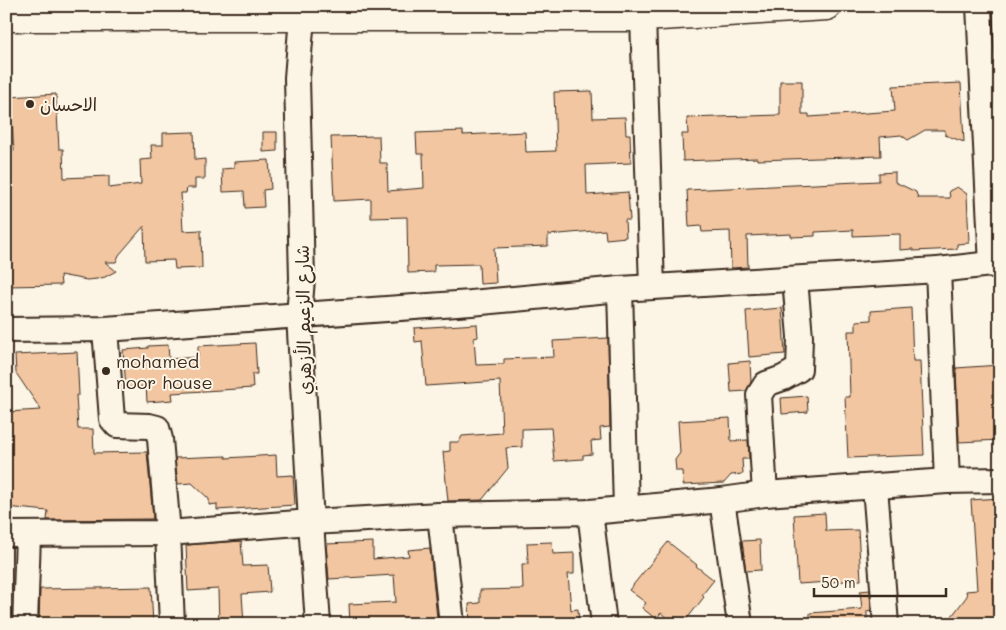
<svg xmlns="http://www.w3.org/2000/svg" width="1006" height="630" font-family="Mali,'Playpen Sans Arabic',sans-serif">
	<rect width="100%" height="100%" fill="#fcf5e5"/>
	<filter id="ink" filterUnits="userSpaceOnUse"><feTurbulence type="fractalNoise" baseFrequency=".02" numOctaves="2"/><feDisplacementMap in="SourceGraphic" scale="10" xChannelSelector="R" yChannelSelector="G"/><feConvolveMatrix kernelMatrix="1 2 1 2 8 2 1 2 1" color-interpolation-filters="sRGB"/></filter>
	<g filter="url(#ink)">
		<g fill="#f2c6a1" stroke="#3b2a1e">
			<path d="M780 81H802V114H809V117L895 111 893 86 961 83 964 142 945 135V130H925L908 140 901 135 880 137 881 156 757 160V158L683 161 682 134H688L687 118 780 115Z"/>
			<path d="M592 91 593 118 625 117 626 134H630L631 163 586 165 587 195 628 192 630 220H625L626 237 606 239 605 230 548 235V246L494 248 496 283 480 284 479 264 434 265V272L408 273 407 217 371 218V199L334 201 331 137 379 136 380 163H387L388 191 424 188 423 154H417L416 133 463 131V135L525 132 526 152 556 151 554 92Z"/>
			<path d="M56 94 59 149H63L64 178 109 176V188L141 184 140 160 152 159 151 145H163V133L194 132 195 160 205 159V179H195V188H187L186 193H181L183 231 201 230 202 268 175 269 174 260 145 261 144 226 119 255 116 262H105L116 271 105 277 97 279 87 280 60 275 61 285 6 286V152L14 151 10 97Z"/>
			<path d="M263 132H277V151L263 152Z"/>
			<path d="M269 160 271 189 263 190 264 207 245 208 244 191 223 192 222 169 234 168V162Z"/>
			<path d="M895 172V182L916 192 918 198H950L949 191 957 187 967 194 969 243 957 244V249L913 251V249L900 250V234L853 236V230L815 232V236L791 237V234L747 236 748 267 731 268 730 231 702 232 701 226 689 227 687 190 879 181V173Z"/>
			<path d="M782 308 785 354 749 357 746 311Z"/>
			<path d="M911 308 913 361H920L924 455 848 458 845 397H850L848 331H856V321L871 320V311Z"/>
			<path d="M477 324 478 337 474 338 476 365 504 364V359L554 357 553 341 608 338 610 427 600 428 601 440 591 441 592 454 583 455V459L554 461 551 428 522 429V447L506 448 508 468 482 500 448 501 443 452 450 451V442H459L462 436 502 433 500 381 426 386 422 341 415 342 414 328Z"/>
			<path d="M255 343 257 374H252L253 388 172 393 173 400 147 402 146 386 126 388 123 350 148 348V346L168 345 169 359 198 357V346Z"/>
			<path d="M77 352 79 395H76L78 429H93L94 453 147 452 153 518 151 519 47 520 48 511 6 507 9 465H6V412L41 410 16 373 15 355Z"/>
			<path d="M750 361 751 382 746 391 731 392 729 363Z"/>
			<path d="M1000 365V440L959 442 956 368Z"/>
			<path d="M807 396 808 412 782 414 781 398Z"/>
			<path d="M730 418 731 441 748 440 749 459H742L743 474 731 475 724 483 683 485 682 471H676L675 460 680 453 678 421Z"/>
			<path d="M276 455 277 476 293 475 295 505 217 510V504L209 505V499L192 483 178 484 175 458 226 456V458Z"/>
			<path d="M1000 498V624H946L967 596 966 591 977 590 971 500Z"/>
			<path d="M825 513 826 531 858 530 861 580 798 584 794 515Z"/>
			<path d="M760 540 761 570 746 571 742 541Z"/>
			<path d="M241 541 243 566 268 565 270 592 242 594 244 624H219L218 589 188 591 186 545Z"/>
			<path d="M373 542V559L409 556 408 550 430 548 437 618 404 620 405 624H350L349 604 396 602 394 575 329 579 326 544Z"/>
			<path d="M552 542 553 554 574 553V574H568L571 610 578 609 579 624H546V622L526 624H470L469 604 480 603V590L523 589 522 564H528L527 543Z"/>
			<path d="M668 542 697 565 696 566 714 580 702 595 704 597 683 624H674L661 613 656 619 642 608 646 603 629 590Z"/>
			<path d="M151 587 153 624H39L40 590 41 589Z"/>
			<path d="M870 590 871 610 867 611V623L810 624V613L862 609 860 591Z"/>
		</g>
		<g fill="none" stroke-linecap="round" stroke-linejoin="round">
			<defs>
				<g id="minor">
					<path d="M309 6 302 17 297 78 302 279 299 315 311 522 318 624"/>
					<path d="M979 6 992 265"/>
					<path d="M643 17 652 287"/>
					<path d="M938 270 947 481"/>
					<path d="M620 289 626 509"/>
					<path d="M105 329 112 419 117 425 149 426 157 428 160 439 168 533 172 624"/>
					<path d="M6 330 105 329 471 303 620 289 938 270 1000 263"/>
					<path d="M875 487 886 624"/>
					<path d="M765 494 759 395 766 384 783 378 799 369 800 337 795 279"/>
					<path d="M722 500 740 624"/>
					<path d="M590 512 604 624"/>
					<path d="M440 515 452 624"/>
					<path d="M6 534 168 533 311 522 440 515 590 512 722 500 765 494 947 481 1000 480"/>
					<path d="M25 624 28 535"/>
				</g>
				<path id="major" d="M6 17H643L827 6"/>
			</defs>
			<use href="#minor" stroke="#3b2a1e" stroke-width="28"/>
			<use href="#major" stroke="#3b2a1e" stroke-width="31"/>
			<use href="#minor" stroke="#fcf5e5" stroke-width="24"/>
			<use href="#major" stroke="#fcf5e5" stroke-width="28"/>
		</g>
	</g>
	<g fill="#3b2a1e" stroke="#fcf5e5" stroke-width="2">
		<circle cx="30" cy="104" r="5"/>
		<circle cx="106" cy="371" r="5"/>
	</g>
	<g text-anchor="middle" dominant-baseline="central" stroke-width="4" stroke-linejoin="round" paint-order="stroke">
		<g font-size="18" fill="#3b2a1e" stroke="#fcf5e5" text-anchor="start">
			<text x="40" y="104">الاحسان</text>
			<text x="116" y="361">mohamed<tspan x="116" dy="21">noor house</tspan></text>
		</g>
		<g font-size="18" fill="#3b2a1e" stroke="#fcf5e5">
			<text transform="translate(303 320) rotate(-91)">شارع الزعيم الأزهري</text>
		</g>
	</g>
	<rect width="1006" height="630" fill="none" stroke="#fcf5e5" stroke-width="25"/>
	<rect x="12" y="12" width="981" height="605" fill="none" stroke="#3b2a1e" stroke-width="2" filter="url(#ink)"/>
	<path d="M814 588v8h132v-8" fill="none" stroke="#3b2a1e" stroke-width="2.5"/>
	<text x="821" y="588" font-size="15" fill="#3b2a1e" stroke="#fcf5e5" stroke-width="4" paint-order="stroke">50 m</text>
</svg>
